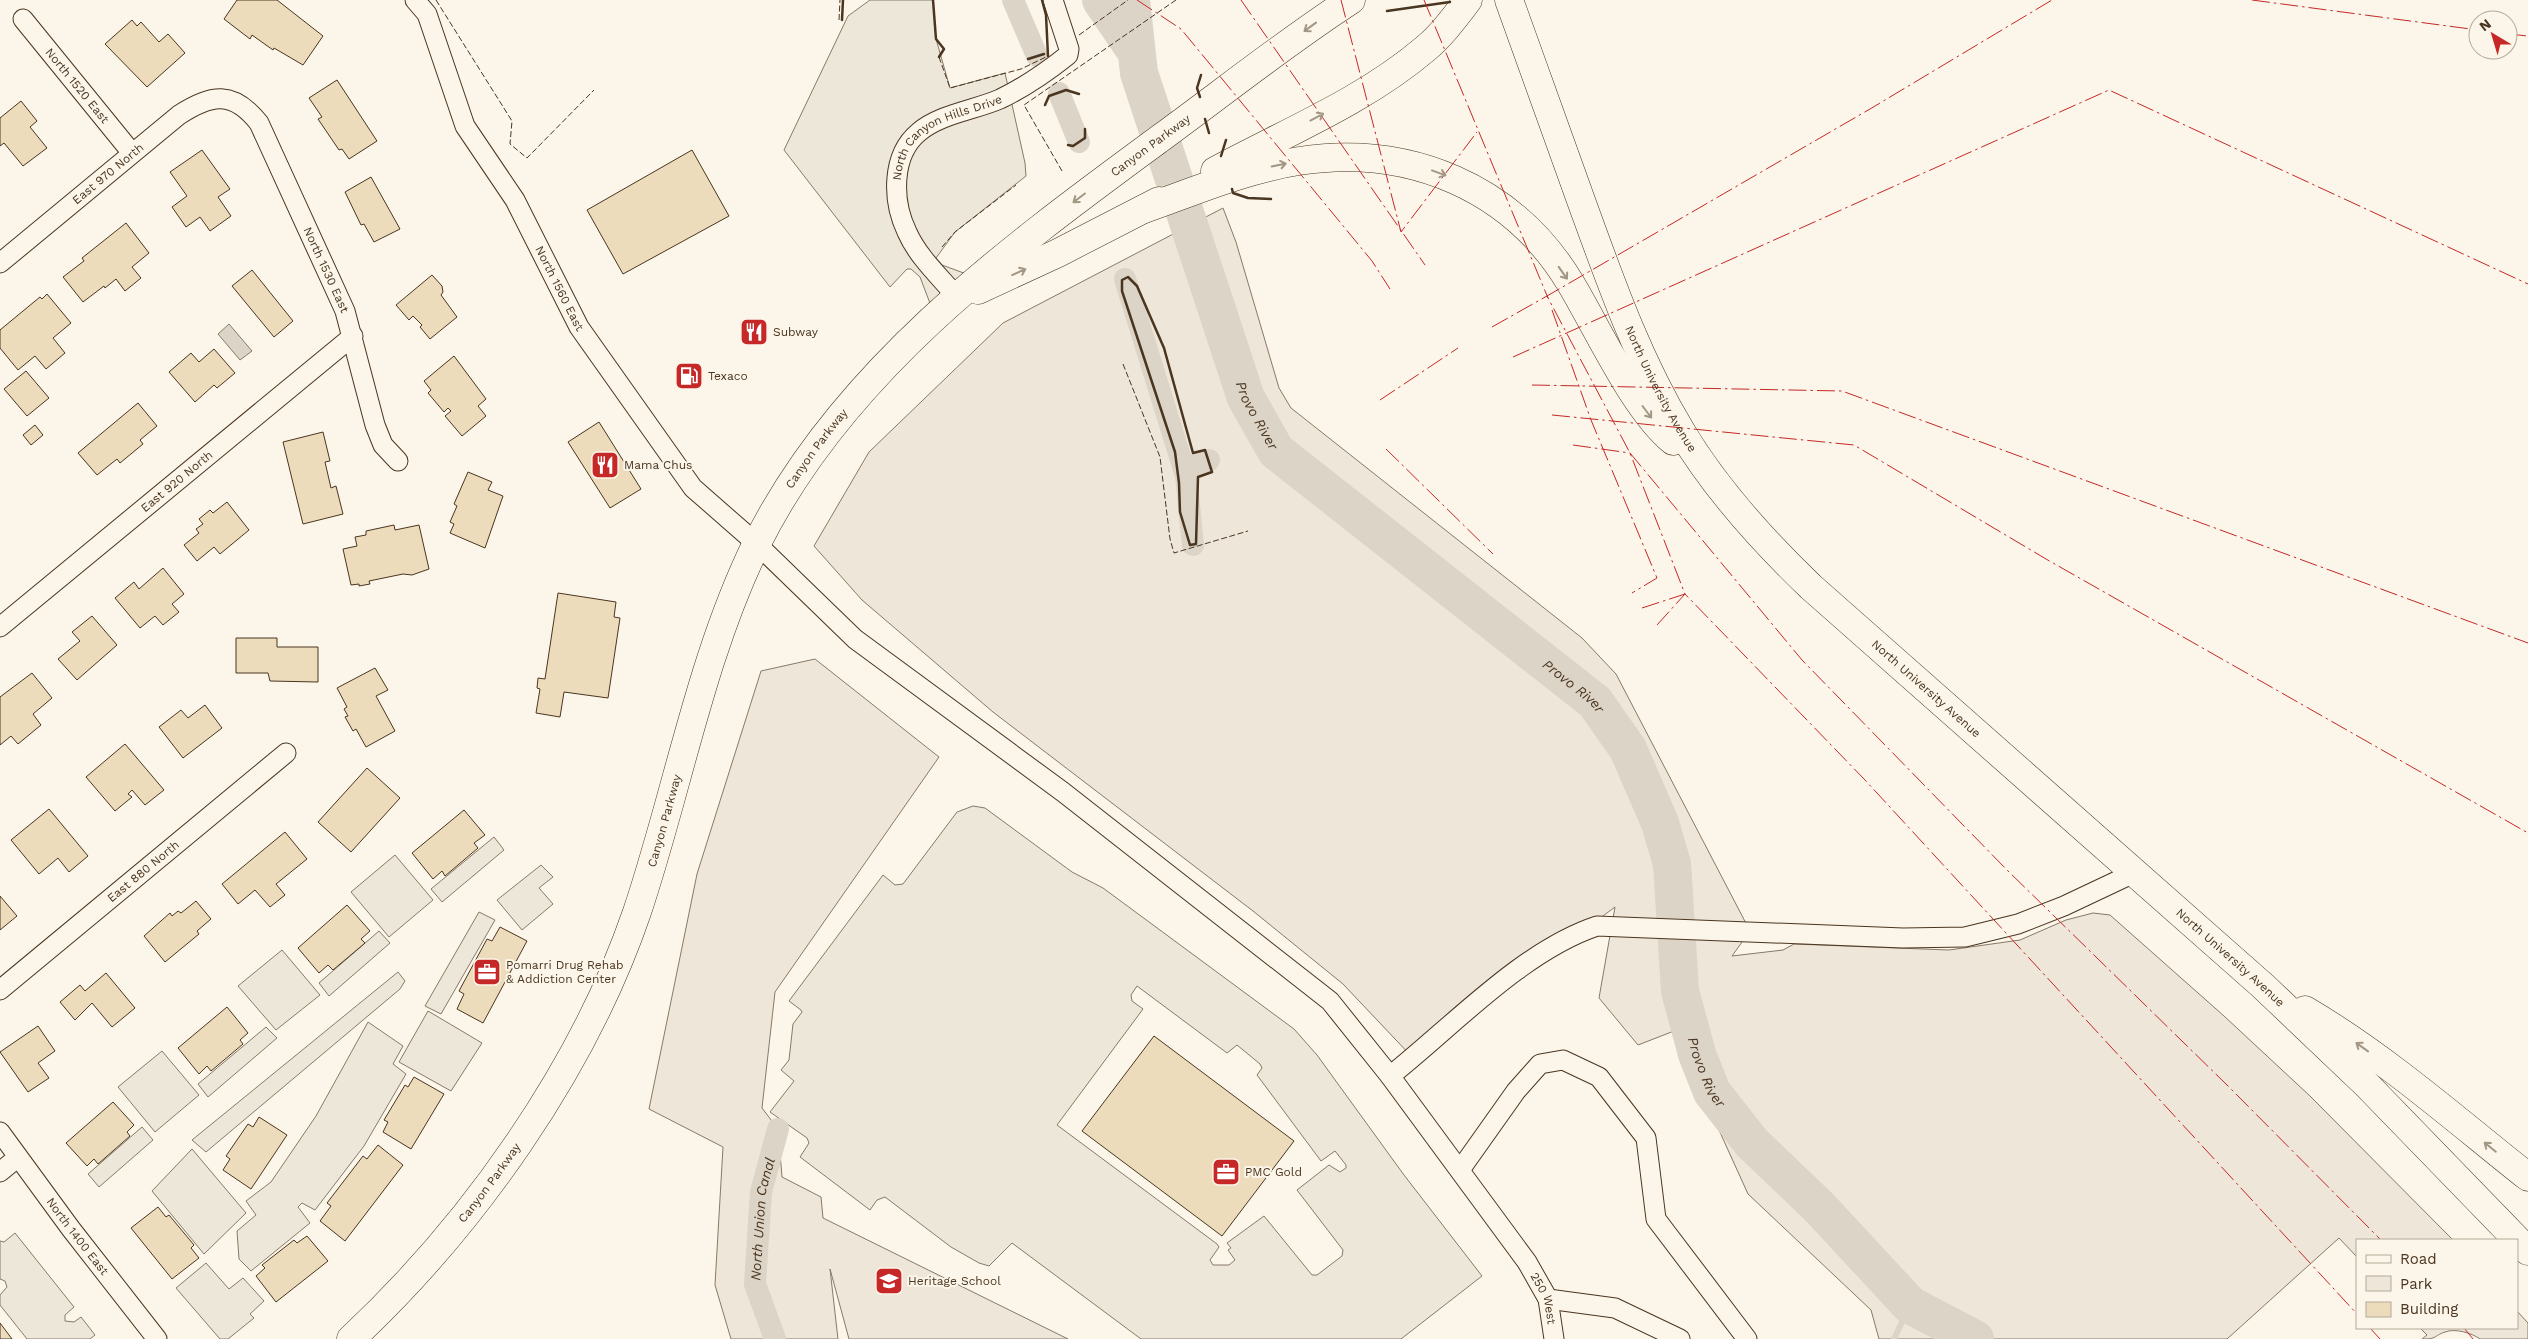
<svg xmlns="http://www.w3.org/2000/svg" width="2528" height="1339" font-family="'Work Sans',sans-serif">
	<rect width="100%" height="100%" fill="#fbf6e9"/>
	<g fill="#ede6d9" stroke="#887966">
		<path d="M1223 208 1236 242 1279 388 1291 408 1582 638 1616 674 1750 931 1732 956 1783 950 1794 944 1949 950 2020 940 2066 920 2093 913 2110 915 2224 1016 2310 1096 2453 1240H2357V1257L2339 1238 2227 1339H1879L1871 1310 1748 1194 1674 1031 1638 1045 1599 998 1615 907 1413 1058 1343 984 1253 911 993 712 862 600 814 546 869 452 1003 323Z"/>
		<path d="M815 659 939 757 775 992 762 1108 778 1129 782 1177 821 1197 823 1218 1068 1339H849L830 1269 838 1339H731L715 1285 723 1147 649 1109 697 874 761 671Z"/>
		<path d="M2517 1311 2528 1323V1339H2480C2472 1333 2455 1328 2445 1332 2433 1336 2438 1339 2422 1339L2427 1335 2420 1328H2517Z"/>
	</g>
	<g fill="#ede7d9" stroke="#887966" fill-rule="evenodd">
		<path d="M870 0H933L936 39 950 88 1005 73 1025 163 1026 176 955 232 936 258 942 265 980 279 936 319 920 277 911 269H907L890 287 784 150 848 16Z"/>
		<path d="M973 806 985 808 1072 872 1103 888 1294 1029 1317 1055 1404 1175 1482 1276 1401 1339H1141L1012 1243 989 1266 979 1263 951 1247 885 1197 877 1200 870 1210 800 1157 809 1143 807 1138 770 1112 794 1081 781 1070 789 1060 793 1024 802 1012 801 1010 789 1001 883 875 895 885 903 884 957 812ZM1137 986 1227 1053 1237 1045 1260 1064 1262 1068 1257 1075 1321 1161 1335 1151 1346 1165V1168L1340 1172 1329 1165 1297 1190 1343 1250 1342 1256 1317 1275H1312L1264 1216 1227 1243 1231 1248 1228 1250 1235 1260 1229 1265H1213L1210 1260 1217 1250 1219 1247 1217 1244 1057 1125 1143 1009 1132 1001 1131 995Z"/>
		<path d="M494 837 504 850 442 902 431 889Z"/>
		<path d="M395 855 433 900 389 937 351 892Z"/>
		<path d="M541 865 553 877 539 888 553 904 522 930 497 900Z"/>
		<path d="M479 912 495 920 441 1014 425 1006Z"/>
		<path d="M379 931 390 943 329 996 319 983Z"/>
		<path d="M282 950 320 995 276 1030 238 986Z"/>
		<path d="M398 972 405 981 400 989 206 1152 192 1140Z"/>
		<path d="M428 1011 482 1043 451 1091 399 1062Z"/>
		<path d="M368 1022 403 1046 393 1064 406 1074 364 1146 315 1210 302 1203 298 1207 310 1223 251 1271 239 1259 237 1231 256 1215 246 1201 271 1182 316 1116Z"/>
		<path d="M266 1027 277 1038 208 1097 198 1084Z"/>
		<path d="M162 1051 199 1095 155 1132 118 1087Z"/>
		<path d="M142 1127 153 1140 99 1187 88 1174Z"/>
		<path d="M192 1149 246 1213 204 1254 152 1191Z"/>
		<path d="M15 1233 74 1307 65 1315V1321L74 1322 81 1317 95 1335 90 1339H27L0 1305V1295L7 1287 5 1281 0 1279V1241L4 1242Z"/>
		<path d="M206 1263 229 1289 243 1278 264 1301 250 1314 254 1318 228 1339H220L176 1288Z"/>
	</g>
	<path fill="#dcd4c6" stroke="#887966" d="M229 324 252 351 240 360 218 334Z"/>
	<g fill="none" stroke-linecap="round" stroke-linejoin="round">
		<path stroke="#dcd4c6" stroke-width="6" d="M1894 1339 1910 1305"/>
		<g stroke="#dcd4c6" stroke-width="22">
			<path d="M1013 0 1037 56"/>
			<path d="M1059 93 1079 142"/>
			<path d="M1125 279 1186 476 1193 545"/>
			<path d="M1186 476 1189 467 1209 460"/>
			<path id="s1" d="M775 1339 755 1284 761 1192 778 1129"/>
		</g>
		<g stroke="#dcd4c6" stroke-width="38">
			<path d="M1101 0 1133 47"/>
			<path id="s2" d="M1131 0 1139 73 1246 398 1276 451 1595 702 1628 749 1660 823 1672 864 1680 991 1697 1054 1712 1092 1752 1143 1819 1207 1910 1305 1975 1339"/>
		</g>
	</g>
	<g fill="#ecdcbc" stroke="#4a3520">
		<path d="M237 0H277L323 36 303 65 274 48 273 50 252 35 250 39 224 19Z"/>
		<path d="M132 20 137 26 141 22 159 42 168 34 185 53 147 87 105 44Z"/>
		<path d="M337 80 377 141 349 159 342 149 339 150 318 119 322 117 309 98Z"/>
		<path d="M21 101 37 121 30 127 47 148 23 166 4 143 0 146V118Z"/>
		<path d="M202 150 230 189 218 197 231 216 210 231 200 217 186 227 172 207 187 196 170 172Z"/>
		<path d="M692 150 729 216 623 274 587 210Z"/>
		<path d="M371 177 400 229 374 242 364 224 361 225 345 192Z"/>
		<path d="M126 223 149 253 132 267 141 278 125 291 116 279 105 288 104 286 83 302 63 277 84 261 82 258Z"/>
		<path d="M252 270 293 321 274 337 232 286Z"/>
		<path d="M432 275 442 286 443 292 441 295 457 317 430 339 420 327 422 325 413 316 409 320 396 305Z"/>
		<path d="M47 294 71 323 53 338 65 353 46 369 35 356 18 370 0 348V330L40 297 42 299Z"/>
		<path d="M214 349 235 373 217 388 214 385 195 402 169 372 191 353 199 362Z"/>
		<path d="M454 356 486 399 478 406 486 416 462 436 445 416 451 411 448 408 444 412 428 393 431 390 424 381Z"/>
		<path d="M26 371 49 398 27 416 4 389Z"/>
		<path d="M138 403 157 426 140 440 143 444 120 463 117 459 97 475 78 453Z"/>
		<path d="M599 422 641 489 610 508 568 442Z"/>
		<path d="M35 425 43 435 31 445 23 435Z"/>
		<path d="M323 432 330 461 325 462 331 488 336 486 343 514 303 524 283 442Z"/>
		<path d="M468 472 492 482 488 490 503 496 485 548 450 533 454 524 450 522 457 506 454 504Z"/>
		<path d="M227 502 249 530 220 554 214 547 197 561 184 545 199 533 196 529 203 524 199 519 210 510 213 513Z"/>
		<path d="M394 525 395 530 419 525 429 569 412 575 403 574 369 581 370 584 359 586V584L351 585 343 549 357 546 355 537 366 535V531Z"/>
		<path d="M163 568 184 594 172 604 179 612 163 625 155 616 140 628 115 598 134 582 139 589Z"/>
		<path d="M558 593 616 602 614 617 620 618 608 698 564 692 560 717 536 713 540 689 537 688 538 678 545 679Z"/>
		<path d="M92 616 117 645 77 680 58 659 80 641 72 632Z"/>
		<path d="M236 638H277V647H318V682L270 681 268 673H236Z"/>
		<path d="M375 668 388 690 376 696 395 731 366 747 356 729 353 731 345 717 348 716 344 709 347 707 337 688Z"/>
		<path d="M32 673 52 698 33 714 41 725 18 744 11 736 0 745V697Z"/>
		<path d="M205 705 222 728 183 758 159 727 181 710 188 718Z"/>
		<path d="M125 744 164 790 145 805 132 790 128 794 132 797 115 811 86 777Z"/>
		<path d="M367 768 400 798 351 852 318 822Z"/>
		<path d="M49 809 88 856 69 872 58 858 39 874 11 840Z"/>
		<path d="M464 810 485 835 474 843 478 848 445 876 442 871 433 879 412 853Z"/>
		<path d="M285 832 307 859 276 884 285 895 270 907 255 890 238 904 222 884Z"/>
		<path d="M0 896 17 916 0 930Z"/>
		<path d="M196 901 211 919 197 931 199 934 165 962 144 936 170 913 172 916 178 911 181 913Z"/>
		<path d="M347 905 370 931 361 939 365 943 333 970 328 965 319 973 298 948Z"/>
		<path d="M500 927 527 941 483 1023 457 1009 464 994 459 991 487 939 492 941Z"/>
		<path d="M106 973 135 1008 112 1027 92 1003 75 1020 60 1002 80 985 85 991Z"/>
		<path d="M227 1007 248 1033 240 1040 243 1044 211 1071 207 1066 199 1074 178 1048Z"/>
		<path d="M38 1026 55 1051 38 1063 49 1078 28 1092 0 1052Z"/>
		<path d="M1154 1036 1294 1141 1222 1236 1082 1131Z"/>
		<path d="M414 1077 444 1094 411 1149 383 1132 388 1122 384 1120 405 1085 408 1087Z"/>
		<path d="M113 1102 134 1125 127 1132 130 1136 98 1164 94 1159 87 1166 66 1143Z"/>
		<path d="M259 1117 287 1135 251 1189 223 1170 230 1159 226 1156 248 1124 253 1127Z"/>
		<path d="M378 1145 403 1165 345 1241 320 1221 331 1206 327 1203 363 1156 367 1159Z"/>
		<path d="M158 1207 166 1217 169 1215 194 1245 191 1248 199 1258 172 1279 131 1228Z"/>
		<path d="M307 1236 328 1261 276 1302 256 1276 265 1268 262 1265 294 1240 297 1243Z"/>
		<path d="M0 1323 12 1339H0Z"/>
	</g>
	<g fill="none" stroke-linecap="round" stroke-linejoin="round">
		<defs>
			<g id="minor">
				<path id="s3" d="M415 0 427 14 465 126 515 200 579 327 693 488 757 544 855 639 1063 792 1330 1001 1390 1076 1527 1262 1548 1299 1554 1339"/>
				<path id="s4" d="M23 19 132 153"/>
				<path id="s5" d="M0 263 179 115C211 94 233 90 259 123L345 311 375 425 383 445 398 461"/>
				<path id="s6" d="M958 298C940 277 918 257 907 232 892 201 891 155 919 132 940 114 975 110 1000 99 1023 88 1048 71 1068 55L1069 49 1053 0"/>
				<path id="s7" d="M0 627 353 336"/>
				<path id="s8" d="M0 990 286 753"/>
				<path d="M1390 1076C1452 1027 1522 951 1597 926L1903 938 1965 937 2018 924 2064 906 2136 872"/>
				<path id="s9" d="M0 1132 71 1229 157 1339"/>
				<path d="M1460 1170 1516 1091 1540 1064 1563 1060 1599 1077 1646 1138 1656 1219 1747 1339"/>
				<path d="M0 1172 17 1158"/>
				<path d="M1548 1299 1615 1308 1680 1339"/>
			</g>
			<g id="trunk">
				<path id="s10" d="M1509 0C1534 69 1558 137 1583 206 1611 283 1638 360 1681 431 1715 488 1763 541 1811 587L2263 986 2365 1083 2528 1251"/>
				<path d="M1215 171C1285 133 1364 101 1425 49 1442 35 1455 17 1468 0"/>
				<path d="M1144 209C1195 191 1246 169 1299 161 1409 144 1513 187 1571 284 1598 329 1634 409 1673 441"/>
				<path d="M978 290 1058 253 1159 201"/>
				<path d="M2305 1010C2385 1057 2456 1120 2528 1177"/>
				<path id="s11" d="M351 1339C472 1226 583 1070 637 912 678 790 700 659 757 543 844 369 1010 249 1162 137 1225 91 1286 42 1351 0"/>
			</g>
		</defs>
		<use href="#minor" stroke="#4a3520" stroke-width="21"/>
		<use href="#trunk" stroke="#4a3520" stroke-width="29"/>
		<use href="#minor" stroke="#fbf6e9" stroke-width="19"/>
		<use href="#trunk" stroke="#fbf6e9" stroke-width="28"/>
		<g stroke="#4a3520" stroke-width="1" stroke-dasharray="6 2.5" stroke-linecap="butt">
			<path d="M436 0 512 121 510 144 527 158 594 90"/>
			<path d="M839 20 840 0"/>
			<path d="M1079 35 1128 0"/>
			<path d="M939 57 950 88 1021 69 1048 56"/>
			<path d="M1062 171 1024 105 1176 0"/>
			<path d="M942 247 955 232 1016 185"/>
			<path d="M1123 364 1160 457 1170 539 1174 553 1248 531"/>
		</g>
		<g stroke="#4a3520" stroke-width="2.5">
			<path d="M933 0 936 39 944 49 939 57"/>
			<path d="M1042 0 1046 15 1048 56"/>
			<path d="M1387 11 1450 2"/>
			<path d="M842 20 843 0"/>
			<path d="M1028 59 1044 54"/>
			<path d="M1200 97 1197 88 1201 75"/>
			<path d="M1045 105 1049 96 1066 90 1079 94"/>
			<path d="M1205 119 1209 133"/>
			<path d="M1068 145 1073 146 1085 138V129"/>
			<path d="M1221 156 1226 140"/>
			<path d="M1232 189 1233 193 1248 198 1271 199"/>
			<path d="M1128 277 1137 286 1164 348 1193 453 1205 450 1212 472 1198 477 1196 544 1190 545 1180 512 1179 483 1175 452 1122 291V280Z"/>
		</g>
		<g stroke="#c62828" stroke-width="1" stroke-dasharray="18 4 2.5 4" stroke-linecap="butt">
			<path d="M1137 0 1181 29 1372 261 1390 289"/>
			<path d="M1241 0 1425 265"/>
			<path d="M1341 0 1401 232 1477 132"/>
			<path d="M1424 0 1548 298"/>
			<path d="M2252 0 2478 30"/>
			<path d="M2508 34 2528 36"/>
			<path d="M1552 310 1591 420 1657 578 1632 593"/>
			<path d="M1492 327 1547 296"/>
			<path d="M1513 357 2109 90 2528 284"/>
			<path d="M1532 385 1842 391 2528 643"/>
			<path d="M1380 400 1458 348"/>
			<path d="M1552 415 1854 445 2046 559 2528 833"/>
			<path d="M1573 445 1630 453 1802 660 2007 870 2227 1085 2381 1240"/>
			<path d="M1386 449 1493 554"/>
			<path d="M1642 608 1685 594 1630 453 1547 296 1870 109 2052 0"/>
			<path d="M1657 625 1685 594 1865 780 2357 1314"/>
			<path d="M2370 1328 2380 1339"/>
			<path d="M2464 1328 2473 1339"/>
		</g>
	</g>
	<defs><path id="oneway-shaft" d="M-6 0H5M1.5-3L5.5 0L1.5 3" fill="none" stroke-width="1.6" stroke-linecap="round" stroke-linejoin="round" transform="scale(1.25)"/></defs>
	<g stroke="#a29684">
		<use href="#oneway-shaft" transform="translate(1310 27) rotate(144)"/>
		<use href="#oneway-shaft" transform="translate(1317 117) rotate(-28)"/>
		<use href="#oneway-shaft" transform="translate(1279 165) rotate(-12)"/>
		<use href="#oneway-shaft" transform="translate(1439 173) rotate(20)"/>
		<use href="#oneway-shaft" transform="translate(1079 198) rotate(143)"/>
		<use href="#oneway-shaft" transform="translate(1019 272) rotate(-24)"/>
		<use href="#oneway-shaft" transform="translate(1563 273) rotate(55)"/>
		<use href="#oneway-shaft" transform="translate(1647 412) rotate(53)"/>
		<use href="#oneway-shaft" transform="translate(2362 1047) rotate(-144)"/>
		<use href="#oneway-shaft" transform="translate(2490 1147) rotate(-141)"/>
	</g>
	<defs>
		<symbol id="restaurant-square" viewBox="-11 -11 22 22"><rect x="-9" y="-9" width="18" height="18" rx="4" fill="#c62828" stroke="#fbf6e9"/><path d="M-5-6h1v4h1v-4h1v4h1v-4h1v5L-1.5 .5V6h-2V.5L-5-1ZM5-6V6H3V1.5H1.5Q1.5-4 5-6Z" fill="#fff"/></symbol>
		<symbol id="fuel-square" viewBox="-11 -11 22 22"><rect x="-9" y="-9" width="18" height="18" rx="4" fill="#c62828" stroke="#fbf6e9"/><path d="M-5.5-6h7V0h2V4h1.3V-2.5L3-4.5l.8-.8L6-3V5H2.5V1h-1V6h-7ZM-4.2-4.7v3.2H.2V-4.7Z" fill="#fff"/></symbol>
		<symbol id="office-square" viewBox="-11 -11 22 22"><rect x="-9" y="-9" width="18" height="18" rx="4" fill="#c62828" stroke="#fbf6e9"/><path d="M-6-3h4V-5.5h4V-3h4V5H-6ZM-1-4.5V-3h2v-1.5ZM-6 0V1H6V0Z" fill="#fff"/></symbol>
		<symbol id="school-square" viewBox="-11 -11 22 22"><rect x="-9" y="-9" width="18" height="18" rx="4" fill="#c62828" stroke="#fbf6e9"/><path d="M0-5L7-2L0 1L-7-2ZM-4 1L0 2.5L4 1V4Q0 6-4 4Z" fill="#fff"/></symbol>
	</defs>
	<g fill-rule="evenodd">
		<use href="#restaurant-square" x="738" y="316" width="32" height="32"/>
		<use href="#fuel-square" x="673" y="360" width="32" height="32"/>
		<use href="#restaurant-square" x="589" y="449" width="32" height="32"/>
		<use href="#office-square" x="471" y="956" width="32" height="32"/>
		<use href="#office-square" x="1210" y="1156" width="32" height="32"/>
		<use href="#school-square" x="873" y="1265" width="32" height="32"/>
	</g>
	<g text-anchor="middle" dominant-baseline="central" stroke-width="4" stroke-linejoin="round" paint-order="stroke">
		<g font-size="12" fill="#4a3520" stroke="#fbf6e9">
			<text stroke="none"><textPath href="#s4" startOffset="86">North 1520 East</textPath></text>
			<text stroke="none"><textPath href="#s6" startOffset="209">North Canyon Hills Drive</textPath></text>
			<text stroke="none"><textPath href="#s11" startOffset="1472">Canyon Parkway</textPath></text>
			<text stroke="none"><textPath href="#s5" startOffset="140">East 970 North</textPath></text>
			<text stroke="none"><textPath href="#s5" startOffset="486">North 1530 East</textPath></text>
			<text stroke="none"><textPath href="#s3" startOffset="325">North 1560 East</textPath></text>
			<text stroke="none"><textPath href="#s10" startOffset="418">North University Avenue</textPath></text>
			<text stroke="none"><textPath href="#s11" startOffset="1019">Canyon Parkway</textPath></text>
			<text stroke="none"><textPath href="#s7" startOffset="229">East 920 North</textPath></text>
			<text stroke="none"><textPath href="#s10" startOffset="822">North University Avenue</textPath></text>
			<text stroke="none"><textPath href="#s11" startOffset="614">Canyon Parkway</textPath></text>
			<text stroke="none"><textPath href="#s8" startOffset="186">East 880 North</textPath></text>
			<text stroke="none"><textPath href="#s10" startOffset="1228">North University Avenue</textPath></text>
			<text stroke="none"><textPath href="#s11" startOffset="209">Canyon Parkway</textPath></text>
			<text stroke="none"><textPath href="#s9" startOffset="130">North 1400 East</textPath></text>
			<text stroke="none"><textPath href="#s3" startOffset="1752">250 West</textPath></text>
		</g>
		<g font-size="12" fill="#4a3520" stroke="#fbf6e9" text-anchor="start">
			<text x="773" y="332">Subway</text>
			<text x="708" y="376">Texaco</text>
			<text x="624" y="465">Mama Chus</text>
			<text x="506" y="965">Pomarri Drug Rehab<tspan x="506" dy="14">&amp; Addiction Center</tspan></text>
			<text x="1245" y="1172">PMC Gold</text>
			<text x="908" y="1281">Heritage School</text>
		</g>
		<g font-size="14" font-style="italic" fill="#4a3520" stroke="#fbf6e9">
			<text stroke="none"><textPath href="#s2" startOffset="436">Provo River</textPath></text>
			<text stroke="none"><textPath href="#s2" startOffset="856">Provo River</textPath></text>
			<text stroke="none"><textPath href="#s2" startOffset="1276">Provo River</textPath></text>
			<text stroke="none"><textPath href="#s1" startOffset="124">North Union Canal</textPath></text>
		</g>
	</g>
	<rect x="2356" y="1239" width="162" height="90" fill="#fbf6e9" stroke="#b4a999"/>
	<rect x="2366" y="1255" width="25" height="8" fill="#fbf6e9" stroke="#b4a999"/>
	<text x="2400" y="1264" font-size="15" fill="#4a3520">Road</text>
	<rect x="2366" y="1276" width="25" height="15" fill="#ede6d9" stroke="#b4a999"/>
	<text x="2400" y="1289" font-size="15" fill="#4a3520">Park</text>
	<rect x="2366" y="1302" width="25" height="15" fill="#ecdcbc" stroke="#b4a999"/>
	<text x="2400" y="1314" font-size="15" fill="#4a3520">Building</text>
	<g transform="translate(2493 35) rotate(322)"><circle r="24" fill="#fbf6e9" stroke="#b4a999"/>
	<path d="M0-4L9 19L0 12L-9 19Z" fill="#c62828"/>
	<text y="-8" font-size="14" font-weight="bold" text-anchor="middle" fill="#4a3520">N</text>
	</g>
</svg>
